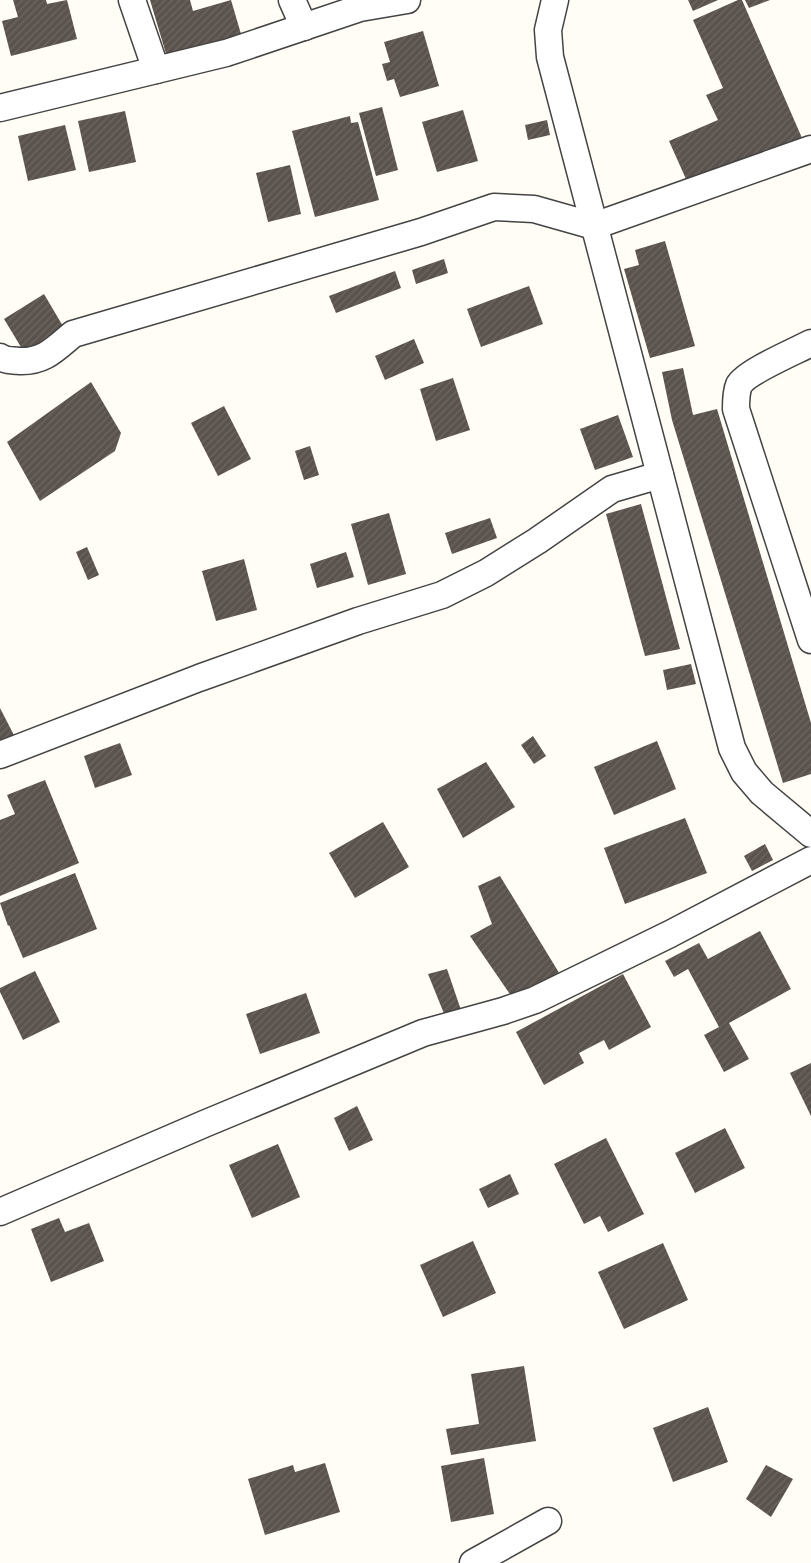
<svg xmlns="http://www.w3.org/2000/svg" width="811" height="1563" font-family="'Zilla Slab',serif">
	<defs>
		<pattern id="building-hatch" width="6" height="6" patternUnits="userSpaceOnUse" patternTransform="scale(1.25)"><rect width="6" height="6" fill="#5a524d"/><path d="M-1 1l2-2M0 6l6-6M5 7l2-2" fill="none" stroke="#6d6662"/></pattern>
	</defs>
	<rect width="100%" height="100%" fill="#fffdf5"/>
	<g fill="url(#building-hatch)">
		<path d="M13 0H46L47 4 67 0 77 39 11 56 2 21 18 17Z"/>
		<path d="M150 0H190L193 11 231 0 241 34 167 57Z"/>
		<path d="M688 0H718L693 11Z"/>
		<path d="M738 0H742L802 138 690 188 669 141 718 120 706 95 723 88 693 20Z"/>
		<path d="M745 0H770L749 8Z"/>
		<path d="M423 31 439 86 400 97 394 79 387 81 382 64 390 62 384 42Z"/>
		<path d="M382 107 398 170 376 176 359 113Z"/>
		<path d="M463 110 478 161 437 172 422 122Z"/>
		<path d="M125 111 136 162 89 172 78 121Z"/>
		<path d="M350 116 351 123 358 122 379 200 315 217 292 131Z"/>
		<path d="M547 120 550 135 528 140 525 125Z"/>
		<path d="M65 125 76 170 28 181 18 136Z"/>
		<path d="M290 165 301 214 268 222 256 173Z"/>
		<path d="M665 241 695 346 650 358 624 269 639 265 635 250Z"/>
		<path d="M444 259 448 273 416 284 412 270Z"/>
		<path d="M395 271 401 288 336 313 329 296Z"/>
		<path d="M529 286 543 324 481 347 467 309Z"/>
		<path d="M44 294 67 333 27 357 4 319Z"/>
		<path d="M414 339 424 363 385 380 375 356Z"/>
		<path d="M683 368 693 415 717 409 811 723V774L783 783 672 420 662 372Z"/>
		<path d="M453 378 470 430 436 441 420 389Z"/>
		<path d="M91 382 121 433 115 451 40 501 7 442Z"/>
		<path d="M224 406 251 459 218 476 191 423Z"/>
		<path d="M618 415 633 457 595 470 580 429Z"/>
		<path d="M310 446 319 475 304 480 295 451Z"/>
		<path d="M641 504 680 649 645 656 606 514Z"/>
		<path d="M389 513 406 574 368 585 351 524Z"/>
		<path d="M490 518 497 538 452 554 445 533Z"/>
		<path d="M87 547 99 575 88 580 76 552Z"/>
		<path d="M346 552 354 577 317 588 310 564Z"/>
		<path d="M244 559 257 610 216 621 202 571Z"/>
		<path d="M691 664 696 684 667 690 663 670Z"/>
		<path d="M0 708 17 741 0 750Z"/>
		<path d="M533 736 546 756 534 764 521 745Z"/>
		<path d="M657 741 676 789 614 815 594 767Z"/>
		<path d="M120 743 132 775 95 788 84 756Z"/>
		<path d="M486 762 515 807 463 838 437 789Z"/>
		<path d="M45 780 79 863 0 896V820L15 814 7 795Z"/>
		<path d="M685 818 707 873 625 904 604 848Z"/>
		<path d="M383 822 409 867 355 898 329 853Z"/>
		<path d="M765 844 773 860 752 871 744 856Z"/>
		<path d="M75 873 97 929 23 958 9 925 8 926 0 903Z"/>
		<path d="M500 876 561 976 514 1000 470 936 492 924 478 886Z"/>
		<path d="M760 931 791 989 729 1023 749 1059 724 1072 704 1035 719 1027 688 969 674 977 665 961 699 943 708 959Z"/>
		<path d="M447 969 462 1013 445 1016 428 974Z"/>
		<path d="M35 971 60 1022 23 1040 0 992V988Z"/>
		<path d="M623 974 651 1027 609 1050 604 1040 579 1053 584 1063 544 1085 516 1032Z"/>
		<path d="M306 993 320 1033 260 1054 246 1014Z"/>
		<path d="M811 1063V1116L790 1073Z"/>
		<path d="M357 1106 373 1140 349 1151 334 1118Z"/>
		<path d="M725 1128 745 1168 695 1193 675 1153Z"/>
		<path d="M606 1138 644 1214 608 1232 600 1216 584 1224 554 1164Z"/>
		<path d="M278 1144 300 1197 252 1218 229 1165Z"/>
		<path d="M510 1174 519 1194 488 1208 479 1189Z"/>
		<path d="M59 1218 65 1232 89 1223 104 1261 51 1282 31 1229Z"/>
		<path d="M473 1241 496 1293 443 1317 420 1265Z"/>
		<path d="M663 1243 688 1300 624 1329 598 1272Z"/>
		<path d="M524 1366 536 1441 451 1455 446 1429 479 1424 471 1374Z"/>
		<path d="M708 1407 728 1462 673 1482 653 1428Z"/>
		<path d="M484 1458 494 1514 451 1522 441 1466Z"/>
		<path d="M325 1463 340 1512 265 1535 248 1479 293 1465 295 1472Z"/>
		<path d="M766 1465 793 1479 771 1517 746 1499Z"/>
	</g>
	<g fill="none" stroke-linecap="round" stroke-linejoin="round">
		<defs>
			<g id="street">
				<path d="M132 0 156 70"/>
				<path d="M292 0 304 27"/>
				<path d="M555 0 548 30 550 57 732 748 744 772 762 793 811 834"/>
				<path d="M0 108 226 53 360 8 407 0"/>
				<path d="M811 343C796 351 746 372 739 385 736 392 736 401 736 409L811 640"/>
				<path d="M0 357C6 361 12 360 19 361 44 362 55 349 73 334L421 232 494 207 534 209 594 226 811 149"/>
				<path d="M0 755 199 678 358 621 442 595 486 573 537 541 612 489 660 475"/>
				<path d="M0 1212 204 1124 423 1033 503 1011 535 1000 670 934 811 860"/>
				<path d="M473 1563 548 1521"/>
			</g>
		</defs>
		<use href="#street" stroke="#444" stroke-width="29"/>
		<use href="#street" stroke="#fff" stroke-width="26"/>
	</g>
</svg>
